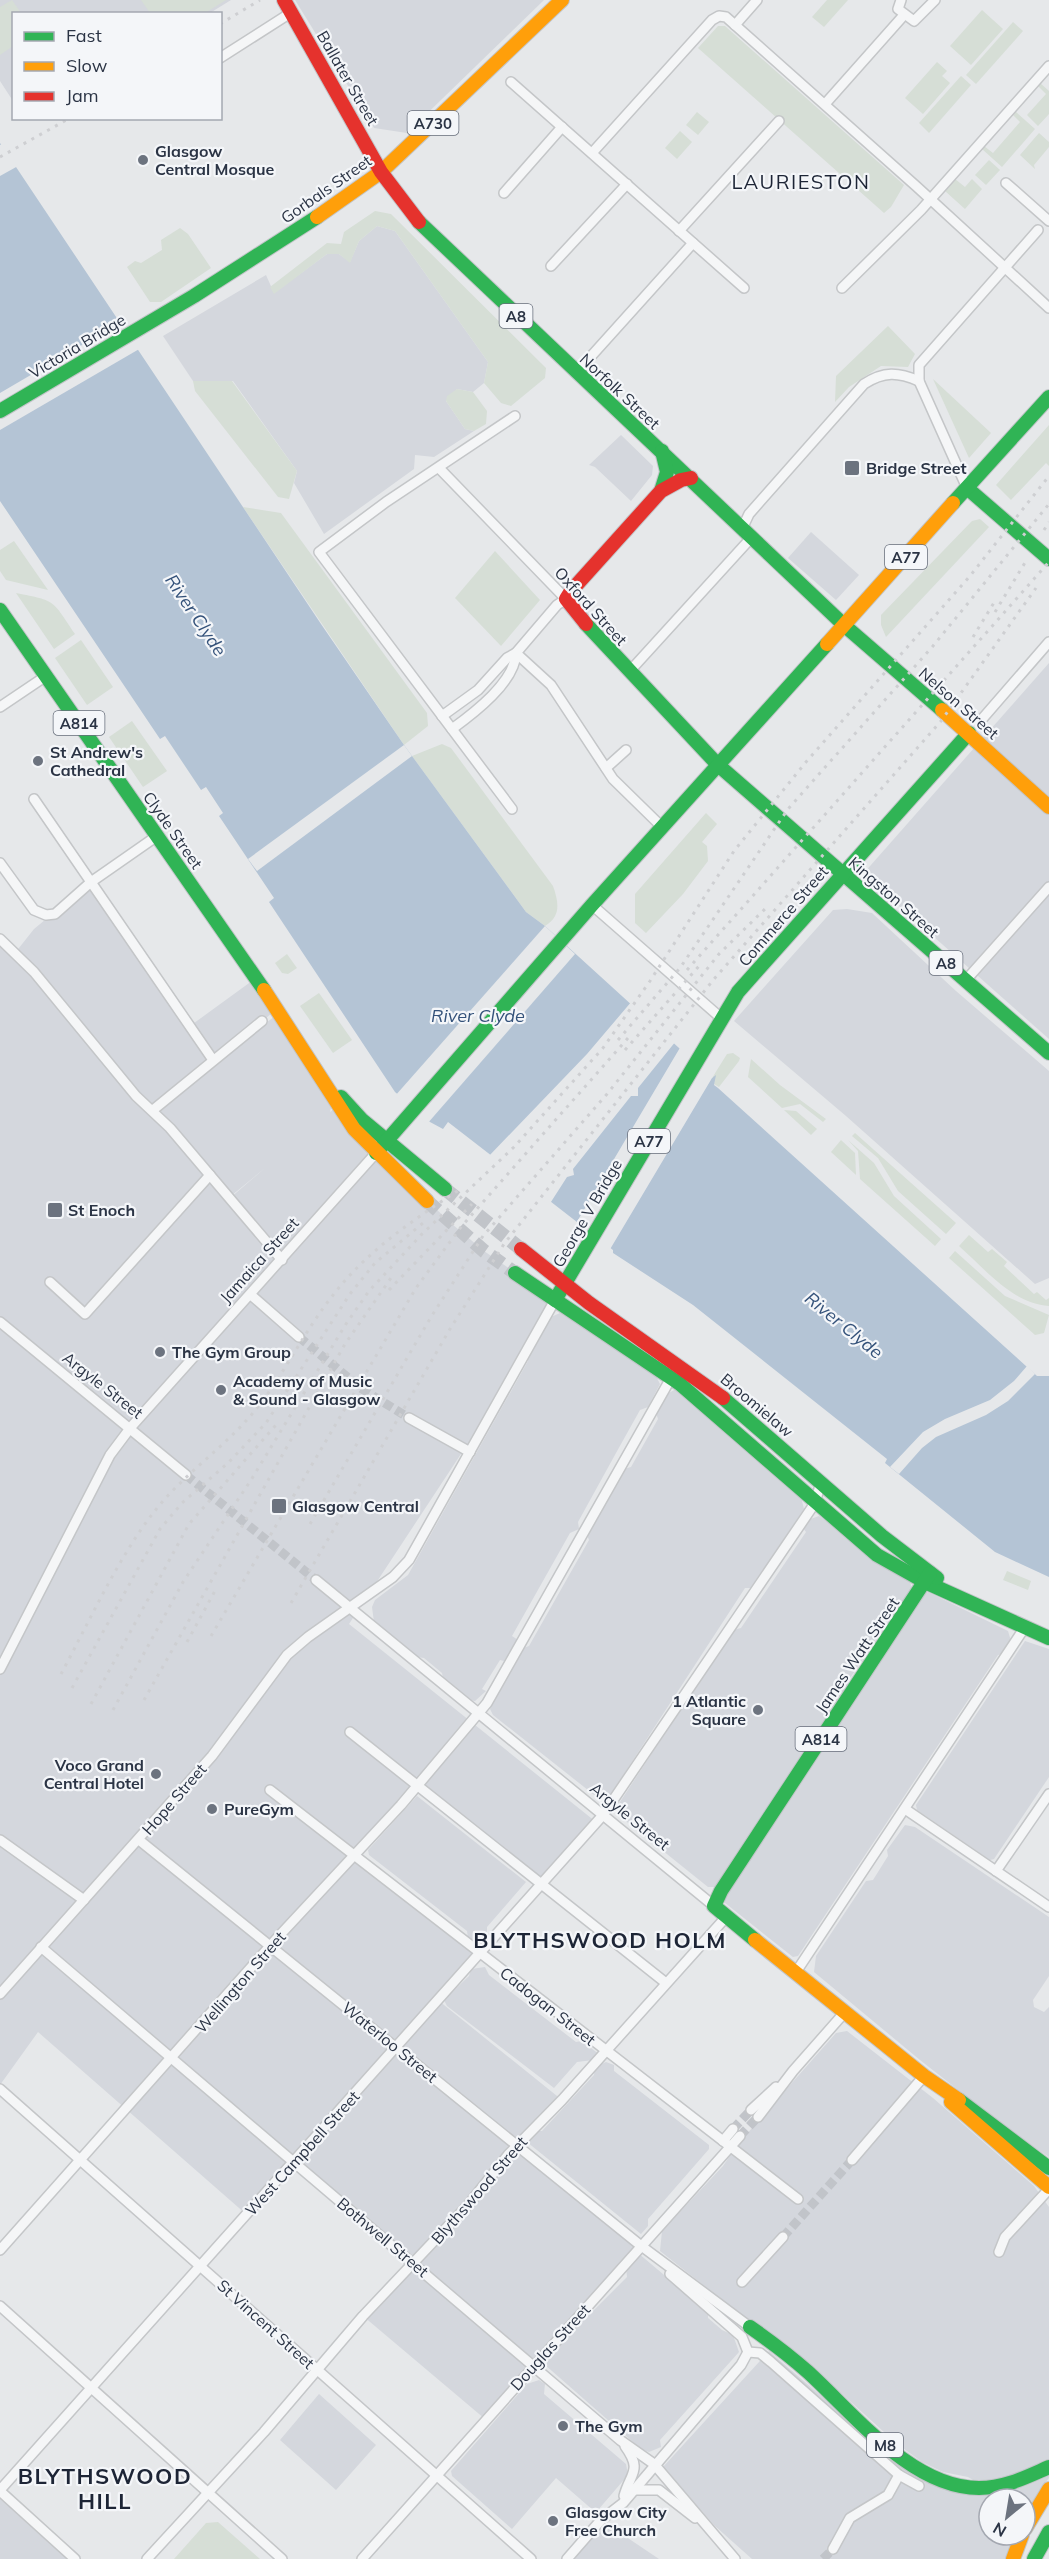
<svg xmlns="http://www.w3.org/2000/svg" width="1049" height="2559" font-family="Mulish,sans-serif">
	<rect width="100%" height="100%" fill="#e6e8ea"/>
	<g fill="#d4d7dd">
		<path d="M0 0H231L210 13 14 14 13 101 0 81Z"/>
		<path d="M295 0H544L407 133 374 128Z"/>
		<path d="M377 226 395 231 488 362 484 383 473 392 457 389 446 401 465 429 474 431 434 457 415 455 414 469 324 534 294 483 297 471 233 381H193L163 336 266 275 274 293 327 254H339L350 262 359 241Z"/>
		<path d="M621 435 653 466 652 475 631 501 595 467 589 465Z"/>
		<path d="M811 532 859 575 836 600 788 558Z"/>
		<path d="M1049 663V1039L863 874Z"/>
		<path d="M91 882 190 1026 256 978 277 1009 153 1110 230 1198 265 1168 231 1196 157 1108 275 1016 331 1108 330 1112 338 1106 362 1139 452 1224 484 1251 555 1300 509 1381 349 1624 596 1822 542 1884 418 1786 354 1856 481 1954 439 2001 562 2100 518 2144 640 2245 485 2419 363 2316 414 2264 295 2162 247 2215 38 2032 0 2085V939L15 953 34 929Z"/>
		<path d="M847 909 872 913 956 991 1049 1071V1278L1035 1284 846 1116 734 1021 833 910Z"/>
		<path d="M560 1313 655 1374 660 1384 648 1407 640 1410 616 1453 578 1522 579 1529 570 1533 512 1636 518 1640 504 1661 500 1660 482 1689 486 1691 475 1701 469 1700 443 1678 442 1673 424 1658 417 1657 374 1622 372 1607 375 1600 408 1575 528 1361V1356L551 1317Z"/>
		<path d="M676 1389 801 1497 804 1509 751 1588H745L611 1794 598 1798 493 1715 490 1709 497 1688 523 1648 529 1646 589 1540 587 1535 624 1469 631 1467 658 1419 656 1413 667 1394Z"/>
		<path d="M819 1516 910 1581 912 1590 902 1607 896 1609 849 1680 850 1685 717 1887H708L622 1818 618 1805 733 1630 741 1628 806 1532 803 1528 808 1520Z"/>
		<path d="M928 1592 1008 1631 1011 1641 1002 1654 998 1655 798 1956 793 1957 725 1903 723 1897 924 1593Z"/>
		<path d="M1025 1641 1049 1649V1777L994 1859 990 1860 917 1810 916 1805Z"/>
		<path d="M417 1796 526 1882 487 1927V1934L479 1941 468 1938 467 1931 369 1855 368 1850Z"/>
		<path d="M905 1825 915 1827 1049 1917V1976L1033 2000 1034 2007 1044 2012 1049 2007V2157L1017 2136 920 2060 814 1972 816 1956 866 1881 873 1880 888 1856 887 1850Z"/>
		<path d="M485 1967 489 1975 576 2042 582 2041 600 2055 593 2060 577 2062 554 2088 447 2006 444 2000 469 1976 471 1969Z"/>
		<path d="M847 2031 933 2098 1034 2186 1049 2207V2460L1022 2475 978 2483 968 2477 943 2472 922 2462 896 2443 841 2393 660 2251 662 2231 723 2166 738 2144 836 2033Z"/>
		<path d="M606 2062 614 2065V2071L709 2145V2149L648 2219V2226L641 2234 527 2142 538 2131H542L594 2075 595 2067Z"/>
		<path d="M638 2253 708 2312V2318L722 2330 733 2335 739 2352 660 2440 661 2447 649 2452 641 2449 544 2364 590 2311 594 2310 627 2277 626 2266Z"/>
		<path d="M769 2351 891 2456 956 2491 1049 2472V2478L1040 2489 1025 2518V2499H989V2535H1016L1007 2559H752L715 2526 663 2467Z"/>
		<path d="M539 2380 545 2384 544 2394 626 2464 628 2475 598 2510 594 2511 556 2478 512 2529 452 2476 451 2471 527 2384Z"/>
		<path d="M319 2394 376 2445 336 2490 280 2440Z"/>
		<path d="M0 2491 75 2559H0Z"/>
		<path d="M601 2520 659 2559H567Z"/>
	</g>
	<g fill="#d6ded6">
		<path d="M12 0 21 13 14 14 13 46 0 55V7Z"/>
		<path d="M141 0H226L205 13H150Z"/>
		<path d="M827 0H848L824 27 812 17Z"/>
		<path d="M982 10 1003 29 971 65 950 46Z"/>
		<path d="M1013 22 1023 31 976 84 966 75Z"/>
		<path d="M718 26H725L904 185 891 207 884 213 698 48Z"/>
		<path d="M937 62 947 71 942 76 950 83 923 114 905 98Z"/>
		<path d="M961 76 971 85 929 133 919 123Z"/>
		<path d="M1040 83 1049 91V114L1038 126 1027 115 1046 94 1038 86Z"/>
		<path d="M1015 111 1035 129 1002 167 982 149 984 146 993 153 1020 122 1013 115Z"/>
		<path d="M697 112 709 122 698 135 686 125Z"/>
		<path d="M680 131 692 142 677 159 665 148Z"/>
		<path d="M1039 133 1049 142V147L1034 165 1035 169 1020 155Z"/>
		<path d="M989 160 1000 170 986 185 975 175Z"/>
		<path d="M955 179 965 187 972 179 982 189 965 209 945 191Z"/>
		<path d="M375 211 391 214 546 368 545 378 511 406 501 403 484 383 488 362 395 231 377 226 359 241 350 263 339 254H327L274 294 270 287 327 243 341 244 344 232Z"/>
		<path d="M180 228 188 234 211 268 161 302H150L127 267 135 261 141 263 162 250 161 240Z"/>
		<path d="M888 326 915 354 908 367 881 366 849 387 835 402 836 376Z"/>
		<path d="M933 379 991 433 969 458Z"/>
		<path d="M193 381H232L297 471 289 499 278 497 195 391Z"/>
		<path d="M457 389 473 392 487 411 486 424 474 431 465 429 446 401 447 396Z"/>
		<path d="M1049 425V466L1046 463 1011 500 996 485Z"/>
		<path d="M243 507 281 513 427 713 428 726 404 745Z"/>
		<path d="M980 519 989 527 886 637 881 625V615L972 521Z"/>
		<path d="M14 541 48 590 6 580 0 571V550Z"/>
		<path d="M495 551 540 600 501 646 455 598Z"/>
		<path d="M16 593C57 601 52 600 75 634L54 649Z"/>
		<path d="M81 640 113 687 87 705 55 658Z"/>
		<path d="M132 721 167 771 143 787 109 737Z"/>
		<path d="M442 744 451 748 553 886C559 903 561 916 545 926L526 912 412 756Z"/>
		<path d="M706 813 717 824 702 842 707 846 708 861 683 894 646 933 635 923V894Z"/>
		<path d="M287 954 297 968 288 974 282 973 275 963Z"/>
		<path d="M319 993 352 1040 333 1053 300 1006Z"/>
		<path d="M733 1053 740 1058 739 1061 719 1087 714 1084 715 1077 712 1078 727 1054Z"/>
		<path d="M751 1059 780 1085 826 1119 823 1122 800 1104 782 1108 748 1077Z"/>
		<path d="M784 1110 796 1111 817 1129 811 1135Z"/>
		<path d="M855 1133 956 1223 946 1234 898 1191 878 1158 852 1136Z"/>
		<path d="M841 1140 855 1153 856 1175 831 1152Z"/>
		<path d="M848 1140 874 1163 894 1196 941 1239 935 1246 860 1179 858 1151Z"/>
		<path d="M969 1235 988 1252 992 1249 1007 1262 1004 1266 1034 1294 1037 1292 1046 1300 1049 1298V1306C1013 1304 985 1269 959 1246Z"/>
		<path d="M955 1251 1005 1296 1049 1315 1044 1333 1035 1335 949 1258Z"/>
		<path d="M1007 1571 1031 1581 1028 1590 1003 1580Z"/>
		<path d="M218 2522 260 2559H174L206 2523Z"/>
	</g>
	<path fill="#b4c4d5" d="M0 143 321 624 404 745 526 912 545 926 712 1078 716 1075 714 1085 718 1088 1037 1376H1049V1577L995 1552 885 1463 887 1459 693 1305 613 1253V1250L448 1122 443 1129 430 1122 395 1092 269 902 274 898 219 816 223 813 206 787 201 790 165 736 160 739 0 501Z"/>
	<g fill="#e6e8ea">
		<path d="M4 143 18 166 0 176V145Z"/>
		<path d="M123 321 141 348 0 430V393Z"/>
		<path d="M404 745 412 756 257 871 248 859Z"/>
		<path d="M545 926 575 954 427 1124 395 1096Z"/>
		<path d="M632 1001 676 1041 638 1088V1096H631L573 1169 574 1175 567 1177 549 1205 488 1157 587 1054Z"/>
		<path d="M681 1046 713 1074 715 1073 609 1251 575 1225Z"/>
		<path d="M1027 1366 1035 1374 1008 1401 986 1415 936 1437 922 1448 899 1474 890 1467 923 1432 945 1419 990 1400 1014 1381Z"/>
	</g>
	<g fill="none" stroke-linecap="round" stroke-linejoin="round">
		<g stroke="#c1c4c9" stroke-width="9" stroke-dasharray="9 4.5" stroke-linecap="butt">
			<path d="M299 1337 362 1389 409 1418"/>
			<path d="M186 1475 316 1580"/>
			<path d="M733 2129 751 2110"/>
			<path d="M740 2136 758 2117"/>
			<path d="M783 2237 852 2160"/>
			<path d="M823 2559 833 2549"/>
		</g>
		<g stroke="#c1c4c9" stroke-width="14" stroke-dasharray="14 7" stroke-linecap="butt">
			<path d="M445 1189 521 1249"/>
			<path d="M427 1201 484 1251 515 1273"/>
		</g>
		<defs>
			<g id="street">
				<path d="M901 0 898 9 914 21 935 0"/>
				<path d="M735 25 757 0"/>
				<path d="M220 58 292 12"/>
				<path d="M511 82 744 288"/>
				<path d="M825 104 904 15"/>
				<path d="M592 153 712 20 719 16 726 17 916 186 1049 308"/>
				<path d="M1006 183 1049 221"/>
				<path d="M504 193 562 127"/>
				<path d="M679 231 779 121"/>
				<path d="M551 266 627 184"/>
				<path d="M842 288 921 210 1049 66"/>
				<path d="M576 373 693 243"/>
				<path d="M439 468 566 599 557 605 516 653 507 658 478 690 442 716"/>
				<path d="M967 488 919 381V365L1038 230"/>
				<path d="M742 529 749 514 864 384C884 371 898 372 919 381"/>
				<path d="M516 653 551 685 613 779 662 827"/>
				<path d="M629 672 751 538"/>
				<path d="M0 707 46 676"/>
				<path d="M983 718 1049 642"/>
				<path d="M452 729C474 713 515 682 516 653"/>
				<path d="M606 768 626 750"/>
				<path d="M34 799 213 1060"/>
				<path d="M512 809 319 552 386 502 515 416"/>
				<path d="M0 863 34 910 46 915 55 914 91 882 157 836"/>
				<path d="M592 905 721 1018"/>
				<path d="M0 939 34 972 136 1096 170 1128 282 1260"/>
				<path d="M966 980 1049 887"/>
				<path d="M153 1110 262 1021"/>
				<path d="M50 1282 85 1314 210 1175"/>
				<path d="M251 1295 299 1337"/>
				<path d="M0 1322 186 1475"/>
				<path d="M409 1418 470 1452"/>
				<path d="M316 1580 714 1906"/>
				<path d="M0 1669 110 1455 131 1427 376 1153"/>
				<path d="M350 1732 666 1983"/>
				<path d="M270 1790 798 2199"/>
				<path d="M905 1809 1049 1907"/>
				<path d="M0 1840 84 1900"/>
				<path d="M139 1840 640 2245 750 2327"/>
				<path d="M996 1871 1049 1794"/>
				<path d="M41 1947 620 2440 654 2464 735 2559"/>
				<path d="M796 1972 1025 1627"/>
				<path d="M0 1994 212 1756 287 1655 308 1637 393 1577 409 1560 555 1300"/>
				<path d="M0 2089 531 2559"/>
				<path d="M751 2110 776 2087"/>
				<path d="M758 2117 793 2071 845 2012"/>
				<path d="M723 2141 733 2129"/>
				<path d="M852 2160 924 2076"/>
				<path d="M0 2250 279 1936 401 1805 487 1703 671 1378"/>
				<path d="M999 2252 1005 2237 1049 2189"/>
				<path d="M670 2274 742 2337 748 2352"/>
				<path d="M742 2282 783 2237"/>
				<path d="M0 2306 282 2559"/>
				<path d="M748 2352 760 2353 771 2362 899 2475 919 2486"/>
				<path d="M0 2490 603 1815 815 1503 821 1482"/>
				<path d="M633 2490H659L695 2518"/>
				<path d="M0 2491 75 2559"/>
				<path d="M624 2496C630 2473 643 2471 625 2446"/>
				<path d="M833 2549 850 2518 888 2495 899 2475"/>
				<path d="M147 2559 264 2432 363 2316 468 2205 508 2155 562 2100 727 1916"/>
				<path d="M362 2559 740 2136"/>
				<path d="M567 2559 601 2520 623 2503 741 2365 748 2352"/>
			</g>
			<g id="fast">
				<path d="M419 222 845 626 942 710"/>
				<path d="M0 411 194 296 317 217"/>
				<path d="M967 488 1049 559"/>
				<path d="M661 491 667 472 662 451"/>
				<path d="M953 503 1049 397"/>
				<path d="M0 610 264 990"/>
				<path d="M586 624 718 765 1049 1053"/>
				<path d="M341 1097 362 1120 445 1189"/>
				<path d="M376 1153 592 905 827 644"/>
				<path d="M515 1273 680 1384 877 1555 925 1582 1049 1638"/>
				<path d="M555 1300 738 992 969 733"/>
				<path d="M723 1398 882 1536 937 1578"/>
				<path d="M755 1940 714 1906 721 1891 930 1573"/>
				<path d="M959 2100 1049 2168"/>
				<path d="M750 2327C770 2341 790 2356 808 2372 854 2414 912 2488 979 2488 1005 2488 1026 2477 1049 2467"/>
				<path d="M1034 2559 1049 2532"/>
			</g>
			<g id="slow">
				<path d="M317 217 381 172 562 0"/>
				<path d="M827 644 953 503"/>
				<path d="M942 710 1049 807"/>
				<path d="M264 990 354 1129 427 1201"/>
				<path d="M755 1940 924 2076 959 2100"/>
				<path d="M951 2102 1049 2187"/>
				<path d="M1025 2529 1049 2489"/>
				<path d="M1013 2559 1022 2535"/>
			</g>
			<g id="jam">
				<path d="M284 0 381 172 419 222"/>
				<path d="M586 624 566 599 571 591 661 491 681 480 691 478"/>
				<path d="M521 1249 589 1303 723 1398"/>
			</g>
		</defs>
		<use href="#street" stroke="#c4c6c8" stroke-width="12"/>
		<use href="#fast" stroke="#c2c5c8" stroke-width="16"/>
		<use href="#slow" stroke="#c2c5c8" stroke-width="16"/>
		<use href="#jam" stroke="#c2c5c8" stroke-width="16"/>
		<use href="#street" stroke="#f5f6f7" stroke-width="9"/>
		<use href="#fast" stroke="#30b455" stroke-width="14"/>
		<use href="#slow" stroke="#ff9f0a" stroke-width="14"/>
		<use href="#jam" stroke="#e5322d" stroke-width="14"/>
		<g stroke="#cecfd2" stroke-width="3" stroke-dasharray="3 6" stroke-linecap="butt">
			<path d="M220 24 260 0"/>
			<path d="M0 157 70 118"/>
			<path d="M1044 530 1049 522"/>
			<path d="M995 612 1026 561"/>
			<path d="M973 637 995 601"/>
			<path d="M687 970 1049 562"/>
			<path d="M618 1040 680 968 788 809 933 646 1049 504"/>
			<path d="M625 1050 699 966"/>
			<path d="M389 1290 472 1204"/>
			<path d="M310 1524 431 1317 483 1236 607 1094 719 954 766 908"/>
			<path d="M291 1603 450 1329 504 1244 714 979 941 721 1036 588"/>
			<path d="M211 1636 416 1288 461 1227 628 1038"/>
			<path d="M187 1642 216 1589"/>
			<path d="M61 1674C88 1624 119 1556 154 1512 184 1473 226 1447 257 1408 284 1374 303 1334 330 1299 366 1251 413 1220 462 1188"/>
			<path d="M72 1688 160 1529 182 1503 228 1463 266 1423 350 1294 375 1263 423 1223"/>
			<path d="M144 1700 345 1344 391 1278"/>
			<path d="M91 1704 189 1524 276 1425"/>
			<path d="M113 1710 183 1582 251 1480 346 1324 369 1291 422 1234 514 1147 603 1048 650 981 734 851 806 762 970 576 1049 476"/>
		</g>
	</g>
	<g fill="#6c737f" stroke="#f4f6f9" stroke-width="2">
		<circle cx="143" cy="160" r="6"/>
		<rect x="844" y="460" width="16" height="16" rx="3"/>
		<circle cx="38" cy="761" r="6"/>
		<rect x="47" y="1202" width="16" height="16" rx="3"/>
		<circle cx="160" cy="1352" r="6"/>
		<circle cx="221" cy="1390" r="6"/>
		<rect x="271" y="1498" width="16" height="16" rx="3"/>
		<circle cx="758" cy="1710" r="6"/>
		<circle cx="156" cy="1774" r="6"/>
		<circle cx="212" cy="1809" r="6"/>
		<circle cx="563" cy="2426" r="6"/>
		<circle cx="553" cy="2521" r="6"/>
	</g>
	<g text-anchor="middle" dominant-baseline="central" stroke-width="4.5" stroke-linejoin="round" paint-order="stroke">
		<g fill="#f4f6f9" stroke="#676e7b" stroke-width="1.5">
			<rect x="407.5" y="111" width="51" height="24" rx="4.5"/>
			<rect x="499.5" y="304" width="33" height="24" rx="4.5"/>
			<rect x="885" y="545" width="42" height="24" rx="4.5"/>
			<rect x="53.5" y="711" width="51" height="24" rx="4.5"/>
			<rect x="929.5" y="951" width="33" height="24" rx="4.5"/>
			<rect x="628" y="1129" width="42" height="24" rx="4.5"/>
			<rect x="795.5" y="1727" width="51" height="24" rx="4.5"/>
			<rect x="867" y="2433" width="36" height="24" rx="4.5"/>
		</g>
		<g font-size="15" font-weight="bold" fill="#2b3445">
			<text x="433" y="123">A730</text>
			<text x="516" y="316">A8</text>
			<text x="906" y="557">A77</text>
			<text x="79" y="723">A814</text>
			<text x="946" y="963">A8</text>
			<text x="649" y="1141">A77</text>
			<text x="821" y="1739">A814</text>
			<text x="885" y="2445">M8</text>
		</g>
		<g font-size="16" fill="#2b3445" stroke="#f4f6f9">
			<text transform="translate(348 78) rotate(60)">Ballater Street</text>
			<text transform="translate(326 189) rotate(-35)">Gorbals Street</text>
			<text transform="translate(77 346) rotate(-31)">Victoria Bridge</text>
			<text transform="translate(620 391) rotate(43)">Norfolk Street</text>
			<text transform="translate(591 606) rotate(48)">Oxford Street</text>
			<text transform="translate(959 703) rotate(41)">Nelson Street</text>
			<text transform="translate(173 830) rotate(55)">Clyde Street</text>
			<text transform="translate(894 897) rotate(41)">Kingston Street</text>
			<text transform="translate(783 916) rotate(-49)">Commerce Street</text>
			<text transform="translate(587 1213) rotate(-60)">George V Bridge</text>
			<text transform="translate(259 1260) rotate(-48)">Jamaica Street</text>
			<text transform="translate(103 1385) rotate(38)">Argyle Street</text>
			<text transform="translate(757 1405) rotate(40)">Broomielaw</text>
			<text transform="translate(857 1655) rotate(-56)">James Watt Street</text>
			<text transform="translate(174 1799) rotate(-49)">Hope Street</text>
			<text transform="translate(630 1816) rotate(39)">Argyle Street</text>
			<text transform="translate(240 1982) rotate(-49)">Wellington Street</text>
			<text transform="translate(548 2006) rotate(38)">Cadogan Street</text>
			<text transform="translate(390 2042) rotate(39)">Waterloo Street</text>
			<text transform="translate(302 2153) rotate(-48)">West Campbell Street</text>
			<text transform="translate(479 2190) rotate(-49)">Blythswood Street</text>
			<text transform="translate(383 2237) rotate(40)">Bothwell Street</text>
			<text transform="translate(266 2324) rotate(42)">St Vincent Street</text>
			<text transform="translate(550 2347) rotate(-48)">Douglas Street</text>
		</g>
		<g font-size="16" font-weight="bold" fill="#2b3445" stroke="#f4f6f9" text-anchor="start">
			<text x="155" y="151">Glasgow<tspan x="155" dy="18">Central Mosque</tspan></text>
			<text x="866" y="468">Bridge Street</text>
			<text x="50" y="752">St Andrew's<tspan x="50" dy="18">Cathedral</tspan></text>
			<text x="68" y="1210">St Enoch</text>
			<text x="172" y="1352">The Gym Group</text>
			<text x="233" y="1381">Academy of Music<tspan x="233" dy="18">&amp; Sound - Glasgow</tspan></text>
			<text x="292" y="1506">Glasgow Central</text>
			<text x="746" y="1701" text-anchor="end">1 Atlantic<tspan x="746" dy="18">Square</tspan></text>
			<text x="144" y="1765" text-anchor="end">Voco Grand<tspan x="144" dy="18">Central Hotel</tspan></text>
			<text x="224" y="1809">PureGym</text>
			<text x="575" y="2426">The Gym</text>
			<text x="565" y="2512">Glasgow City<tspan x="565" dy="18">Free Church</tspan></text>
		</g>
		<g font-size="18" font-style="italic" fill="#34527a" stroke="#f4f6f9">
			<text transform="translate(196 615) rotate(56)">River Clyde</text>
			<text x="478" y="1015">River Clyde</text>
			<text transform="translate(844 1325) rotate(39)">River Clyde</text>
		</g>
		<g font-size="20" letter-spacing="1.5" fill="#1d2536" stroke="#f4f6f9">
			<text x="801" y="181">LAURIESTON</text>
		</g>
		<g font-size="22" font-weight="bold" letter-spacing="1.5" fill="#1d2536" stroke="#f4f6f9">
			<text x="600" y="1940">BLYTHSWOOD HOLM</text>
			<text x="105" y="2476">BLYTHSWOOD<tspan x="105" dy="25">HILL</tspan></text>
		</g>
	</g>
	<rect x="12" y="12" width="210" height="108" fill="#f4f6f9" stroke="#a4a8b1" stroke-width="1.5"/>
	<rect x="24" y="32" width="30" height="9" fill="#30b455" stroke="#a4a8b1" stroke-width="1.5"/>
	<text x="66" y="42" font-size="18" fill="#2b3445">Fast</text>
	<rect x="24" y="62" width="30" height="9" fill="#ff9f0a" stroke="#a4a8b1" stroke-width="1.5"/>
	<text x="66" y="72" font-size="18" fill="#2b3445">Slow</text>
	<rect x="24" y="92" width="30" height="9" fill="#e5322d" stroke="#a4a8b1" stroke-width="1.5"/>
	<text x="66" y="102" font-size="18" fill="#2b3445">Jam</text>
	<g transform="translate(1007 2517) rotate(210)"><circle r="28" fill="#f4f6f9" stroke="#a4a8b1" stroke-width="1.5"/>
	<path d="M0-4.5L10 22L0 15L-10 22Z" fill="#6c737f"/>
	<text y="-9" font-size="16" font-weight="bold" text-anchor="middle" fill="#2b3445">N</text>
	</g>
</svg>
